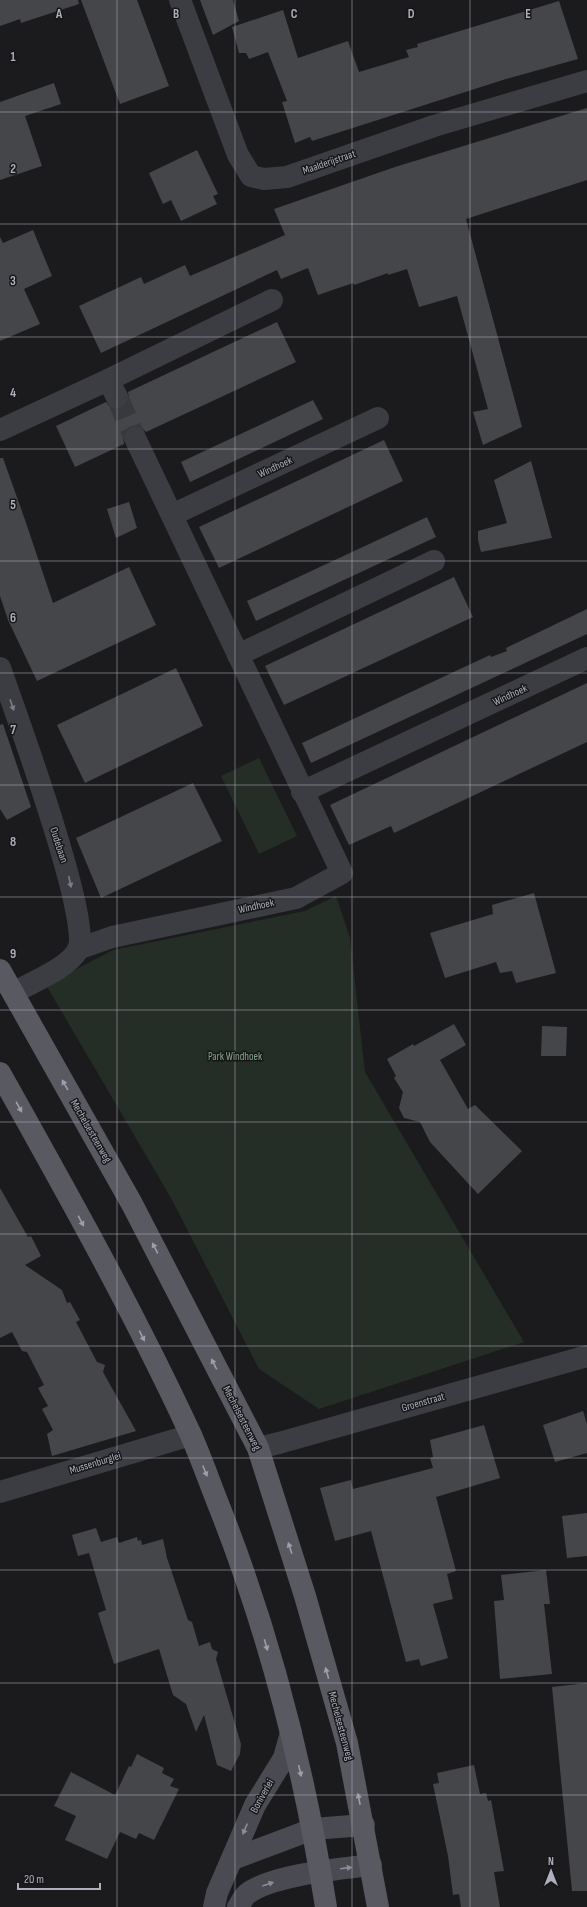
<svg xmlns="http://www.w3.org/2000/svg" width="587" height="1907" font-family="'Sofia Sans Condensed',sans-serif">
	<rect width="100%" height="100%" fill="#1b1b1d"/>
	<g fill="#252d27">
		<path d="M259 758 297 836 259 854 221 776Z"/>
		<path d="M336 896 350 938 365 1072 524 1342 319 1409 259 1369 171 1198 46 985 113 950 305 911Z"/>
	</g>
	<g fill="#45464a">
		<path d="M0 0H78L79 4 21 23 20 19 0 26Z"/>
		<path d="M81 0H137L169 86 120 104Z"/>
		<path d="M200 0H233L239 21 213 35Z"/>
		<path d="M559 1 578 59 506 79 312 141 310 137 295 143 282 102 287 101 268 52 249 59 246 53H239L232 27 283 10 298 58 348 41 359 72 409 57 406 50 418 47 417 44Z"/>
		<path d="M54 83 61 104 25 116 42 166 0 180V102Z"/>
		<path d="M587 108V180L466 219 522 427 483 445 473 412 488 409 457 296 419 307 407 269 388 275V273L354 285 353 283 318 295 308 268 281 279 277 270 101 353 79 306 141 277 144 284 185 265 190 276 285 235 274 209 395 167Z"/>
		<path d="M197 150 218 194 213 196 217 204 181 221 171 200 163 204 149 173Z"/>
		<path d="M33 230 52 276 24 289 40 324 0 341V237L3 243Z"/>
		<path d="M277 322 296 362 146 432 142 428 136 426 130 427 125 431 123 437 124 444 75 467 56 426 106 402 111 408 116 409 122 408 128 403 129 398 128 392Z"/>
		<path d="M313 400 323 419 190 482 181 462Z"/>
		<path d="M384 440 403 481 219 568 199 527Z"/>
		<path d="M0 458H3L24 517 53 603 129 567 156 625 37 681 8 620 0 596Z"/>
		<path d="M531 461 552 538 481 552 478 540V531L507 523 494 480Z"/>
		<path d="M129 502 137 528 116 538 107 509Z"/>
		<path d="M427 517 436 537 256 621 247 601Z"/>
		<path d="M454 577 473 617 284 705 265 666Z"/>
		<path d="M587 609V634L311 763 302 743 490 655 491 657 507 651 506 648Z"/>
		<path d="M176 668 203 726 85 783 57 725Z"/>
		<path d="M587 683V742L394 833 391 826 349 845 330 805Z"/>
		<path d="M3 724 31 807 7 820 0 809V725Z"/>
		<path d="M193 783 222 841 101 898 76 838Z"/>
		<path d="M534 893 556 973 516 983 512 971 500 973 496 962 445 978 430 933 493 914 492 905Z"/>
		<path d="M454 1024 466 1045 440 1060 468 1109 475 1105 522 1151 478 1194 430 1142 420 1122 404 1118 399 1108 403 1092 394 1078 396 1076 387 1059 413 1044 414 1046Z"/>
		<path d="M542 1026 567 1027 566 1056H541Z"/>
		<path d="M0 1188 28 1237 31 1236 41 1256 25 1265 62 1290 67 1303 70 1302 80 1320 76 1322 97 1362 105 1365 103 1372 136 1431 52 1456 47 1434 53 1430 42 1409 48 1406 38 1388 44 1385 27 1352 22 1351 12 1332 0 1338Z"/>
		<path d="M583 1411 587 1424V1453L555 1462 543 1425Z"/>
		<path d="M484 1425 500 1478 436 1497 456 1571 447 1574 453 1599 433 1604 448 1658 421 1666 419 1659 406 1662 371 1531 335 1541 320 1488 351 1480 353 1489 433 1468 430 1458 433 1457 430 1440Z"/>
		<path d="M587 1513V1556L567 1558 562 1516Z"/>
		<path d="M96 1528 101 1542 117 1537 119 1543 137 1537 138 1541 141 1540 142 1545 163 1539 167 1558 188 1620 192 1622 199 1646 210 1642 212 1649 218 1652 216 1659 241 1744 240 1754 231 1771 217 1765 204 1715 196 1732 186 1704 173 1695 159 1649 114 1664 98 1613 106 1610 89 1553 78 1556 72 1535Z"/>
		<path d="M546 1570 550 1604H544L552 1674 500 1679 494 1601 504 1600 501 1575Z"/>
		<path d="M587 1683V1891H572L552 1687Z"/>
		<path d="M137 1754 164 1768 162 1773 174 1779 170 1786 179 1789 154 1840 139 1833 136 1839 120 1832 107 1859 65 1840 76 1816 54 1806 71 1772 115 1795 129 1766 131 1767Z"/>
		<path d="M474 1765 480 1794 486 1793 488 1801 491 1800 504 1871 494 1872 500 1907H461L459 1894 453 1895 448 1856 433 1784 439 1783 437 1773Z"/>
	</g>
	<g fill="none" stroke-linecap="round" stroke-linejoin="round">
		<path stroke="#38393d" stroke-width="22" stroke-dasharray="22 11" stroke-linecap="butt" d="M117 397 135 438"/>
		<g stroke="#3c3d42" stroke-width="22">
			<path d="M180 0 238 155 251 176 264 179 287 177 434 126 587 81"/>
			<path d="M108 380 272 300"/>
			<path d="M0 430 108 380 117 397"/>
			<path d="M172 515 378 418"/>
			<path d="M238 655 434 561"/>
			<path d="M0 668C14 708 93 923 78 950 67 969 32 982 13 993"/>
			<path d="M302 792 587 658"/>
			<path d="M78 949 112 937 296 898 342 873 135 438"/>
			<path d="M258 1448 279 1443 587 1356"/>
			<path d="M0 1492 191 1435"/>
		</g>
		<g stroke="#4a4b52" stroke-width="22">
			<path d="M233 1859 313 1829 364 1825"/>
			<path d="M214 1907 217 1893 255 1805 284 1758 291 1733"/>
			<path d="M238 1907C241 1903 243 1897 247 1894 271 1875 339 1869 371 1865"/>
		</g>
		<g stroke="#585961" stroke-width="22">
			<path d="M0 970 132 1204 258 1448 305 1596 347 1743 378 1907"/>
			<path d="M0 1073C66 1191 133 1310 190 1433 200 1455 208 1478 217 1501 269 1631 304 1768 326 1907"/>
		</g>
	</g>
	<defs><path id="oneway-solid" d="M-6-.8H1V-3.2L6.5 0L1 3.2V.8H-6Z"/></defs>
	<g fill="#7b7d85">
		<use href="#oneway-solid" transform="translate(12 705) rotate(71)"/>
		<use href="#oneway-solid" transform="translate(70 882) rotate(78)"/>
	</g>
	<g fill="#9d9faa">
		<use href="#oneway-solid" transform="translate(65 1085) rotate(-120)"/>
		<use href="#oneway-solid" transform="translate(19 1107) rotate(61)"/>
		<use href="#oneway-solid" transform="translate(81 1221) rotate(62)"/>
		<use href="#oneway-solid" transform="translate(155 1248) rotate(-117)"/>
		<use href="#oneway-solid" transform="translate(142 1336) rotate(64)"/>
		<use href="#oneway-solid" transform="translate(214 1364) rotate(-117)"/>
		<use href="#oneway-solid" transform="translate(205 1471) rotate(68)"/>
		<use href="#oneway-solid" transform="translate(290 1548) rotate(-108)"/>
		<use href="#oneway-solid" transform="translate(266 1645) rotate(74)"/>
		<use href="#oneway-solid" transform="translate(327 1673) rotate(-106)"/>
		<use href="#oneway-solid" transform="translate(300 1771) rotate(77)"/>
		<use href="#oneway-solid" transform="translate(359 1799) rotate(-101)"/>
	</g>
	<g fill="#8b8d97">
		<use href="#oneway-solid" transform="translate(245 1829) rotate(113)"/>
		<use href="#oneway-solid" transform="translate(346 1868) rotate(-7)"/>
		<use href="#oneway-solid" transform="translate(268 1884) rotate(-19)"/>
	</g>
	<path fill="none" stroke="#aeb1bc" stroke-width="1" stroke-opacity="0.55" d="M117 0V1907M235 0V1907M352 0V1907M470 0V1907M0 112H587M0 224H587M0 337H587M0 449H587M0 561H587M0 673H587M0 785H587M0 897H587M0 1010H587M0 1122H587M0 1234H587M0 1346H587M0 1458H587M0 1570H587M0 1683H587M0 1795H587"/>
	<g text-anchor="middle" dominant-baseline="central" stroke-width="3" stroke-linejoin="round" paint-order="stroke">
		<g font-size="11" fill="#aeb1bc" stroke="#161618">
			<text transform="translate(329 162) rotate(-19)">Maalderijstraat</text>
			<text transform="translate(275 467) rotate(-25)">Windhoek</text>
			<text transform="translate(510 695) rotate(-25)">Windhoek</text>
			<text transform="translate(59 845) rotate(72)">Oudebaan</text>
			<text transform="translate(256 906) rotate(-12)">Windhoek</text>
			<text transform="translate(91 1131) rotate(60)">Mechelsesteenweg</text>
			<text transform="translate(423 1402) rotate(-16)">Groenstraat</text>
			<text transform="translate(242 1418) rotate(63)">Mechelsesteenweg</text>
			<text transform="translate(95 1463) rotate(-17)">Mussenburglei</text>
			<text transform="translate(341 1726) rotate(75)">Mechelsesteenweg</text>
			<text transform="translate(262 1796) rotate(-61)">Boniverlei</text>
		</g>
		<g font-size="11" fill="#86a68b" stroke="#161618">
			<text x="235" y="1056">Park Windhoek</text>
		</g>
	</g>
	<g font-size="13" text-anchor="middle" font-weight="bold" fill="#aeb1bc" stroke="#161618" stroke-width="3" stroke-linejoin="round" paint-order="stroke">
		<text x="59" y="18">A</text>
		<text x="176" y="18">B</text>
		<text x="294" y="18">C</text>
		<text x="411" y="18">D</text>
		<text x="528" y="18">E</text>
		<text x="13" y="61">1</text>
		<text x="13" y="173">2</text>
		<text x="13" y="285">3</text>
		<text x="13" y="397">4</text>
		<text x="13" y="509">5</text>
		<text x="13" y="622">6</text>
		<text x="13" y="734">7</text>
		<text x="13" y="846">8</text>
		<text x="13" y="958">9</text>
	</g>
	<g transform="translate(551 1871)" stroke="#161618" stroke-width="3" paint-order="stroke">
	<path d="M0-3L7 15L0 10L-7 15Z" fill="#aeb1bc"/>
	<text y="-6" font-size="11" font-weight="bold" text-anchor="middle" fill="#aeb1bc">N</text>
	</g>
	<path d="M18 1883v6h82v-6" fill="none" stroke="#aeb1bc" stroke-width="2"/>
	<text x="24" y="1883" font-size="12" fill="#aeb1bc" stroke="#161618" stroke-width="3" paint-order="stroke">20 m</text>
</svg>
